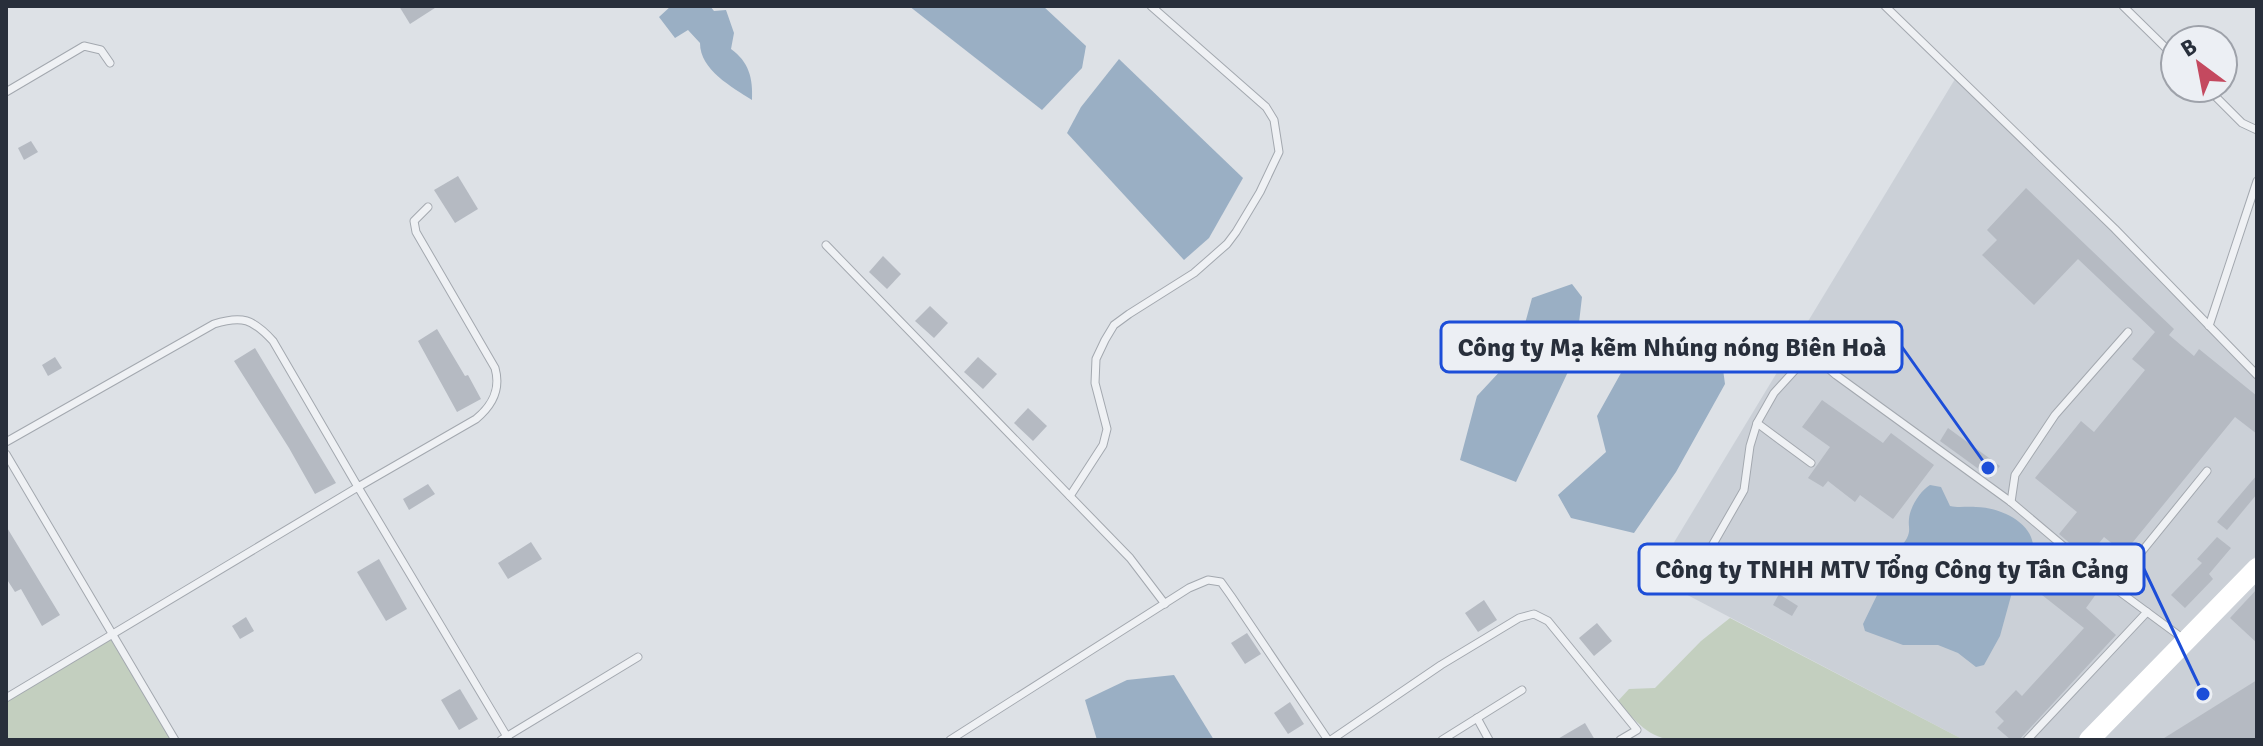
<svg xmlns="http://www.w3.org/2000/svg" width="2263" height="746" font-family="Signika,sans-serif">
	<rect width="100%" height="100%" fill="#dde1e6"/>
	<g fill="#cbd0d7">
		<path d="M1955 79 2113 232 2257 381V555L2077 740H1964L1653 577Z"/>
		<path d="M2257 581V740H2103Z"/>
	</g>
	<g fill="#c3cfbf">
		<path d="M1730 618 1964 740H1700L1687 738C1656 746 1636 723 1618 701L1629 689 1655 688 1701 641Z"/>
		<path d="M110 638 171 740H6V702Z"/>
	</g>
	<g fill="#9aafc4">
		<path d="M671 6H710L714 11 726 10 734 33 731 49C749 62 753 78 752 100 732 87 700 70 700 43L688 30 675 38 659 17Z"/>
		<path d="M909 6H1043L1086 46 1082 68 1042 110Z"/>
		<path d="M1119 59 1243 178 1209 238 1184 260 1067 133 1081 107Z"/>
		<path d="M1572 284 1582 297 1575 357 1516 482 1460 460 1477 396 1517 353 1532 298Z"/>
		<path d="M1683 324 1720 347 1725 384 1676 472 1634 533 1571 518 1558 495 1606 452 1597 416 1631 355Z"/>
		<path d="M1930 485 1941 487 1950 506C1959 508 1967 506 1976 507 1998 507 2030 521 2033 544L2011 596 2000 636 1984 665 1976 667 1958 653 1938 645H1903L1865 631 1863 624 1880 589 1896 579 1887 564C1893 549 1901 549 1907 538 1911 530 1908 527 1909 519 1910 507 1920 491 1930 485Z"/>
		<path d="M1174 675 1214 740H1097L1085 700 1127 680Z"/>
	</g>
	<g fill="#b5bac2">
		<path d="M399 6H438L410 24Z"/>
		<path d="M31 141 38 152 24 160 18 148Z"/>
		<path d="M458 176 478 209 455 223 434 190Z"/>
		<path d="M2026 188 2174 329 2169 335 2194 356 2199 349 2257 396V434L2235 417 2124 553 2104 537 2087 558 2059 534 2077 512 2035 478 2081 421 2094 432 2145 370 2132 359 2155 332 2078 259 2034 305 1982 255 1997 240 1987 230Z"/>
		<path d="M883 256 901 274 887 289 869 272Z"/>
		<path d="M930 306 948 323 934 338 915 321Z"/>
		<path d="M437 329 465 376 468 375 481 399 457 412 418 341Z"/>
		<path d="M255 348 336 483 315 494 289 448 234 361Z"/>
		<path d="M55 357 62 368 48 376 42 365Z"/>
		<path d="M978 357 997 374 983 389 964 372Z"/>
		<path d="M1822 400 1883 443 1891 433 1934 465 1893 519 1860 495 1855 502 1828 481 1823 487 1808 478 1830 447 1802 427Z"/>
		<path d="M1028 408 1047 426 1033 441 1014 423Z"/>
		<path d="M1948 428 2000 466 1991 478 1940 441Z"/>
		<path d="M2257 475V494L2227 530 2217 522Z"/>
		<path d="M428 484 435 494 409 510 403 499Z"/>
		<path d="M6 526 60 615 42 626 21 589 15 592 6 578Z"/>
		<path d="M2217 537 2231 548 2209 574 2213 579 2185 608 2171 595 2202 563 2197 559Z"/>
		<path d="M531 542 542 559 508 579 498 563Z"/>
		<path d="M2064 555 2079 568 2076 572 2099 590 2086 608 2116 635 2019 740H2011L1997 728 2004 721 1995 712 2016 690 2022 696 2084 628 2042 595 2051 583 2046 579Z"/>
		<path d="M379 559 407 609 386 621 357 572Z"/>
		<path d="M2257 589V643L2230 618Z"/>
		<path d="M1779 594 1798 606 1792 616 1773 605Z"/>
		<path d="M1484 600 1497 620 1478 632 1465 613Z"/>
		<path d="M246 617 254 631 240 639 232 626Z"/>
		<path d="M1597 623 1612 641 1594 656 1579 638Z"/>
		<path d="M1247 633 1261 654 1245 664 1231 643Z"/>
		<path d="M2257 680V740H2161Z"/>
		<path d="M460 689 478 719 459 730 441 700Z"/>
		<path d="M1290 702 1304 724 1288 734 1274 713Z"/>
		<path d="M1585 723 1595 740H1556Z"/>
	</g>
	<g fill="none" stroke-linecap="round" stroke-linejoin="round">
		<defs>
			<g id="lane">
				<path d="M1885 6 2115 229 2257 375"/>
				<path d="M2123 6 2175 57"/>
				<path d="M2207 88 2242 123 2257 130"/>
				<path d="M6 92 84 46 101 50 110 63"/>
				<path d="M826 245 1130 558 1165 604"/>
				<path d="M2209 326 2257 181"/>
				<path d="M1757 423 1811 463"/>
				<path d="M6 442 214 324C242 315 253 319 273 341L358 487 476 419C493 405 501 389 495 368L416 232 414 221 428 207"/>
				<path d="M6 454 175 740"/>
				<path d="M1070 496 1103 445 1107 429 1095 383 1096 359 1105 340 1114 325 1129 314 1194 273 1227 244 1236 232 1260 192 1279 152 1274 120 1266 107 1151 6"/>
				<path d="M2011 502 2015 475 2055 415 2128 332"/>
				<path d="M1693 579 1744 490 1750 446 1757 423 1774 393 1806 358 1820 361 1836 375 2011 502 2101 578 2185 640"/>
				<path d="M2113 587 2207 471"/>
				<path d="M6 698 358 487 509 740"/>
				<path d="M1477 718 1489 740"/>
				<path d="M501 740 638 657"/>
				<path d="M950 740 1189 588 1208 580 1221 582 1231 596 1328 740"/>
				<path d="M1331 740 1441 665 1519 618 1534 614 1548 621 1637 730 1620 740"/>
				<path d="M1442 740 1522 690"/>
				<path d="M2027 740 2147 612"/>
			</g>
		</defs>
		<use href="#lane" stroke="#a3a8af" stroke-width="9"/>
		<use href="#lane" stroke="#eff1f4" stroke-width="7"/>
		<path stroke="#fff" stroke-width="20" d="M2089 740 2257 568"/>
	</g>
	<path fill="none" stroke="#1d4ed8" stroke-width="3" d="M1988 468L1902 347M2203 694L2144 569"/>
	<g fill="#1d4ed8" stroke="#eceff4" stroke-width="3">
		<circle cx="1988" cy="468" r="8"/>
		<circle cx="2203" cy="694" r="8"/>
	</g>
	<g fill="#eceff4" stroke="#1d4ed8" stroke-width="3">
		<rect x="1441" y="322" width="461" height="50" rx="8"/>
		<rect x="1639" y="544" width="505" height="50" rx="8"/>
	</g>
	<g font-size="26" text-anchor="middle" font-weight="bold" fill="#282f3b">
		<text x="1672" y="356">Công ty Mạ kẽm Nhúng nóng Biên Hoà</text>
		<text x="1892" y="578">Công ty TNHH MTV Tổng Công ty Tân Cảng</text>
	</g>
	<rect width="2263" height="746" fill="none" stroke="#282f3b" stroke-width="16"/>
	<g transform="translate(2199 64) rotate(328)"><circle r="38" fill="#eceff4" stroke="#9ea2aa" stroke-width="2"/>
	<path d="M0-6L14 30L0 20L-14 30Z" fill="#c4495f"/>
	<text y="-12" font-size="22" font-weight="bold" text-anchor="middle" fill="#282f3b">B</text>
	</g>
</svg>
